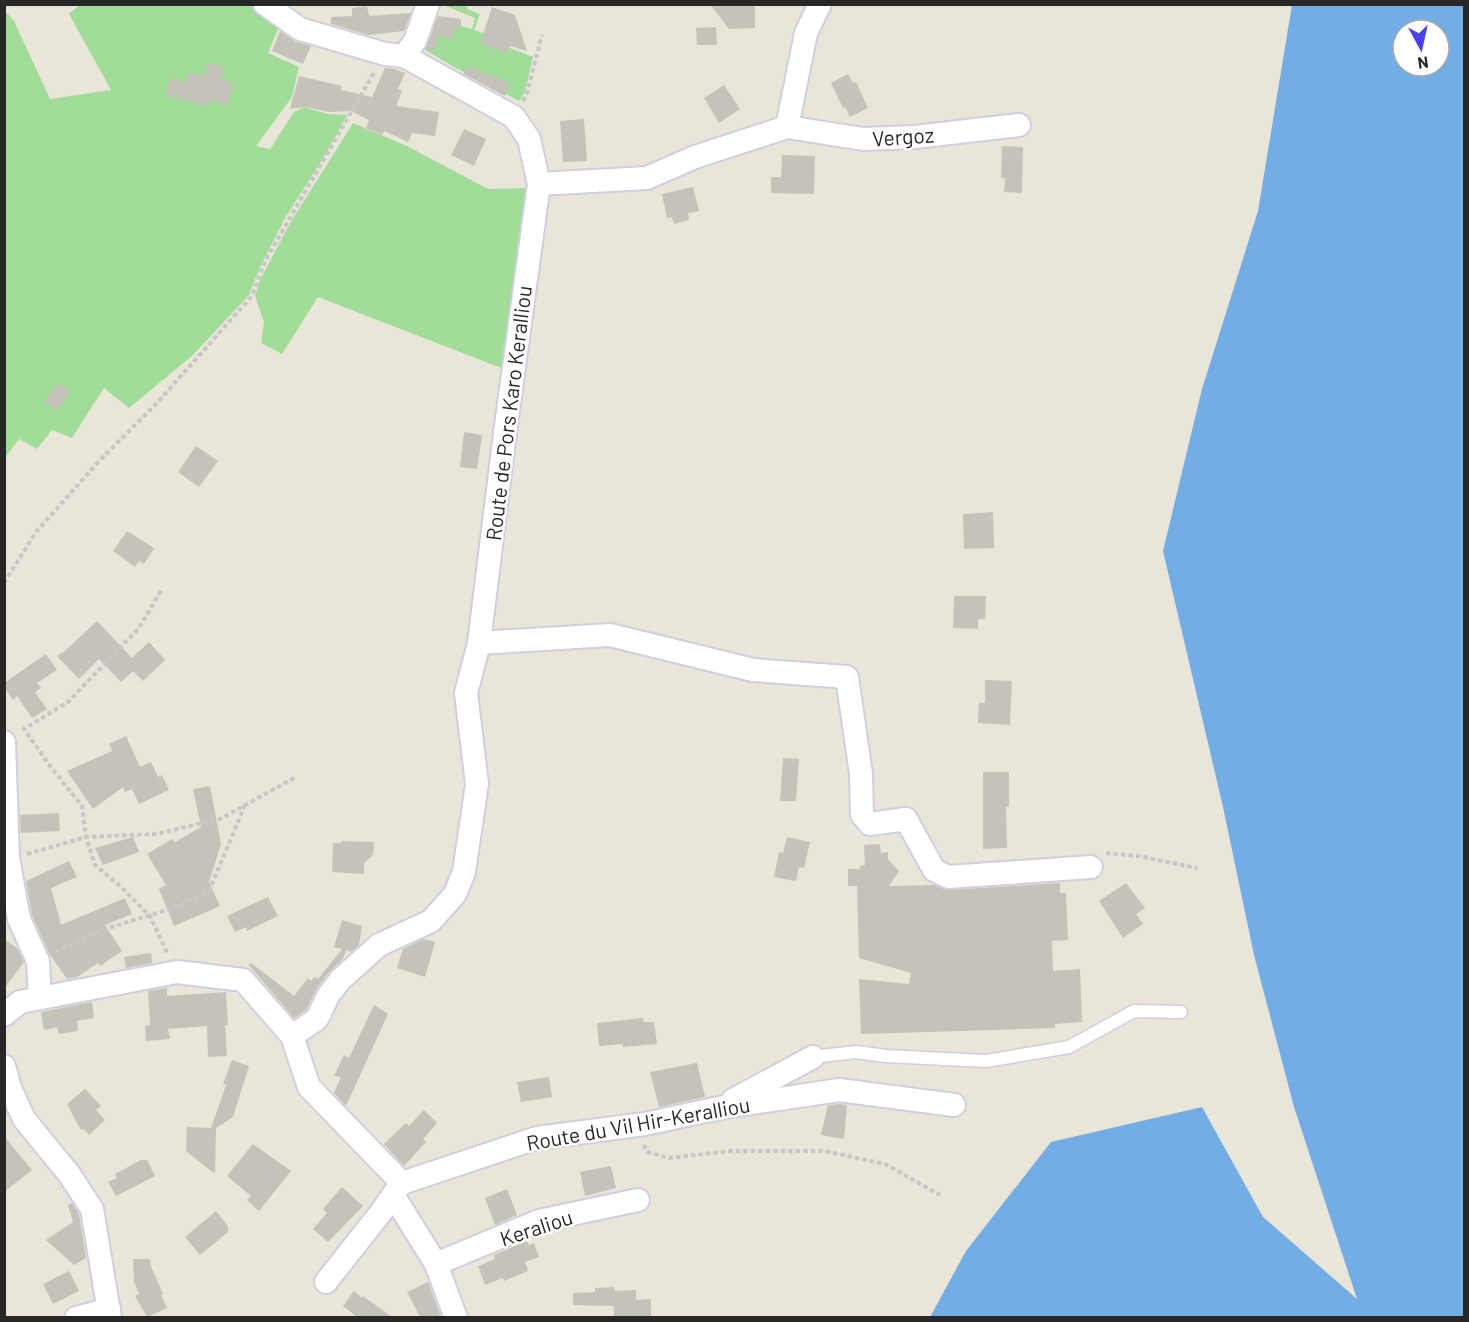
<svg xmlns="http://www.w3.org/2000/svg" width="1469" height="1322" font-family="Barlow,sans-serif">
	<rect width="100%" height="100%" fill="#e9e6d9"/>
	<g fill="#a1dd99">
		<path d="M441 4 468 5 467 9 480 14 474 30 499 38 497 43 533 57 525 92 519 101 454 67 417 45 421 35 434 40 439 29 426 22 429 18 453 28 454 24 472 29 475 18Z"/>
		<path d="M79 5H253L280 24 268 53 299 67 292 97 256 146 270 149 294 112 304 107 328 114 347 115 328 150 284 220 261 265 249 295 192 356 129 408 104 388 72 438 52 430 37 449 19 439 5 458V11L14 21 50 99 111 90 69 14Z"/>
		<path d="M353 123 407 146 488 189 529 188 509 371 318 297 282 354 261 343 264 322 255 296 260 280 290 223Z"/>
	</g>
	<path fill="#72ade5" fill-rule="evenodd" d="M1292 5H1464V1317H930L966 1251 1051 1142 1202 1107 1263 1217 1357 1299 1294 1107 1254 955 1223 807 1163 551 1202 389 1258 211ZM1403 30H1439V66H1403Z"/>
	<g fill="#c4c2b9">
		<path d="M710 4H755V28L729 29Z"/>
		<path d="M367 6 369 16 411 13 404 31 369 35 331 24V17L352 16V8Z"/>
		<path d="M492 7 515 15 527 51 510 46 508 53 480 44Z"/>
		<path d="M438 16 461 19V26H457L451 40 440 35 433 52 426 49Z"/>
		<path d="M716 27 717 45H697L696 28Z"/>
		<path d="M280 31 296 42 311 46 303 64 272 51Z"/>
		<path d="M208 63 224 67 221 80 233 83 227 105 209 100 208 106 166 95 170 78 186 82 189 72 205 76Z"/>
		<path d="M467 66 510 83 505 96 464 74Z"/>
		<path d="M385 68 395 69 405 73 398 89 402 91 396 106 439 112 435 136 412 133 408 142 384 131 382 135 366 128 369 120 351 111 329 112 305 107 290 109 299 76 342 86 341 90 372 97Z"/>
		<path d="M848 74 853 83 856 82 868 108 850 117 845 107 843 108 831 83Z"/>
		<path d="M724 85 740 109 719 123 704 98Z"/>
		<path d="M584 119 587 161 563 162 560 121Z"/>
		<path d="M464 129 486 139 474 166 451 155Z"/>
		<path d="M1002 146 1023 147 1022 193 1004 192 1005 178H1001Z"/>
		<path d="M782 155 815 156 814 194 771 193V177H781Z"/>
		<path d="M693 187 699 211 688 213 689 220 674 224 672 217 667 218 662 194Z"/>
		<path d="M58 383 70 392 57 410 44 401Z"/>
		<path d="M464 432 482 435 477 469 460 467Z"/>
		<path d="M196 446 218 461 199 487 178 472Z"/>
		<path d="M993 512 994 548 964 549 963 514Z"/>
		<path d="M127 531 154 548 144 564 139 561 135 567 113 551Z"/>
		<path d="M954 596H986L985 619H978V629L953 628Z"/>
		<path d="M97 621 132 658 149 642 165 660 143 681 133 671 121 682 99 659 79 679 57 656 65 651Z"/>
		<path d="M46 654 57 670 37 683 41 688 35 692 47 709 32 718 17 696 13 700 4 687V683Z"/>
		<path d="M985 680 1012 681 1010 725 978 723 979 703H985Z"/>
		<path d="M126 736 140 767 151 762 158 777 162 775 169 790 139 804 132 789 125 792 123 787 93 809 67 771 112 751 109 744Z"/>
		<path d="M783 758 799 759 796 801H780Z"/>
		<path d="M983 772H1009V807H1006L1007 848 983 849Z"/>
		<path d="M210 786 221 844 209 882 220 906 174 926 159 889 166 885 147 854 172 839 175 842 201 827 193 789Z"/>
		<path d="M59 813 60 831 21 833 20 815Z"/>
		<path d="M133 837 139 852 103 865 95 848Z"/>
		<path d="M787 837 810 842 804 868 799 867 796 881 774 877 779 852 783 853Z"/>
		<path d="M341 841 374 842 373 855 364 863V874L332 872 333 843H341Z"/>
		<path d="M880 844 881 853 888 852V859L899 871 889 886 934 885 949 890 1060 883V893H1066L1068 940 1052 941 1053 971 1080 969 1082 1022 1055 1024V1028L861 1034 859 979 909 984 911 973 859 958 857 886H848V869H860V866L865 865 864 845Z"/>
		<path d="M69 861 77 877 51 888 61 925 125 898 132 914 105 925 122 951 100 966 98 963 77 977 67 979 49 953 32 915 26 881Z"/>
		<path d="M1126 883 1145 908 1136 914 1143 924 1123 938 1099 901Z"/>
		<path d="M268 897 278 916 247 931 246 927 235 932 227 916Z"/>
		<path d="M342 920 362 926 359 945 351 952 346 950 343 959 329 972 317 988 306 1010 294 1018 249 965 251 963 294 996 308 978 311 981 315 977 318 979 342 949 334 947Z"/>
		<path d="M4 939 18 949 24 962 4 989Z"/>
		<path d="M424 939 435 942 425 977 397 968 403 949Z"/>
		<path d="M151 953 152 963 126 968 124 957Z"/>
		<path d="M167 988V996L226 992 228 1025H225L227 1056 208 1057 207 1026 168 1029 170 1039 146 1041 145 1026 150 1025 148 991Z"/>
		<path d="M92 1002 94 1018 77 1021 78 1031 59 1034 57 1027 44 1030 41 1012Z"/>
		<path d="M374 1005 388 1014 346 1106 334 1093 341 1077 334 1076 344 1055 349 1058Z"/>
		<path d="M643 1018 644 1022H654L657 1044 623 1047V1044L599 1046 597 1023Z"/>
		<path d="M232 1060 249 1066 233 1117 216 1128 215 1174 186 1151 187 1127 211 1128 226 1085 223 1084Z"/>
		<path d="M697 1063 705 1097 659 1107 650 1072Z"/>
		<path d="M549 1077 552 1097 521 1102 517 1082Z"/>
		<path d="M85 1089 101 1106 96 1110 105 1120 89 1135 84 1129 81 1130 67 1104Z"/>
		<path d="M839 1104 847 1105 844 1139 821 1135 828 1105Z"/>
		<path d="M424 1110 437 1123 423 1139 426 1142 404 1166 384 1144 406 1123 409 1126Z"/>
		<path d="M4 1136 32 1170 4 1192Z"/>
		<path d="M253 1144 291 1171 259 1211 247 1200 251 1196 227 1176Z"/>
		<path d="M141 1160H147L155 1176 116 1196 108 1182 117 1178 115 1174Z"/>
		<path d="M611 1166 616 1188 585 1196 580 1172Z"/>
		<path d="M342 1187 363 1206 328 1242 313 1229 327 1213 323 1209Z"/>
		<path d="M507 1189 517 1215 495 1225 485 1198Z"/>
		<path d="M72 1203 79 1214 86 1258 74 1265 46 1240 73 1222 68 1205Z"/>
		<path d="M216 1211 228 1226V1232L200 1255 185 1237Z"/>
		<path d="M527 1241 529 1245 534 1243 539 1257 525 1262 528 1271 504 1281 503 1278 485 1285 478 1266 495 1259 494 1255Z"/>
		<path d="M133 1259H150L151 1266 163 1294 161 1295 167 1308 147 1317 135 1296 139 1294 134 1282Z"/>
		<path d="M69 1271 79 1291 53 1304 43 1284Z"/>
		<path d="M428 1282 441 1317H420L407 1292Z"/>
		<path d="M614 1287 615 1291 636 1290V1300L651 1299V1317H614V1306L573 1305V1293L595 1292V1288Z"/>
		<path d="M354 1291 362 1298 363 1296 392 1317H357L343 1306Z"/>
	</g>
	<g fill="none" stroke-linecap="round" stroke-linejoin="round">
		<defs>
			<path id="lane" d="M813 1057 856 1052 886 1056 986 1061 1069 1047 1134 1011 1181 1012"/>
			<g id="street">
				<path d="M265 4 300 29 385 54 404 56 514 117 529 139 539 184 647 178 695 157 787 127 806 33 820 4"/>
				<path d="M404 56 415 41 428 4"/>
				<path d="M787 127 863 139 915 137 1019 125"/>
				<path d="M479 643 610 635 753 670 847 677 861 774 862 815 870 824 906 819 934 870 948 877 1091 867"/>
				<path d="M4 742 8 858 19 919 38 961 40 998"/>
				<path d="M4 1015 20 1002 177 972 243 980 292 1036 309 1087 402 1183 537 1138 645 1124 719 1108 839 1090 954 1105"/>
				<path d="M292 1036 317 1019 328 996 340 980 379 945 431 921 455 894 464 872 477 784 466 693 479 643 505 433 539 184"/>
				<path d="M4 1066 10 1088 24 1119 69 1174 92 1209 110 1318"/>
				<path d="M733 1100 813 1057"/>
				<path d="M393 1195 436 1264 456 1318"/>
				<path d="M436 1264 539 1221 638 1200"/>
				<path d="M326 1282 382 1211 400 1185"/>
				<path d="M76 1318 109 1309"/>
			</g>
		</defs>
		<use href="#lane" stroke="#cfcfdf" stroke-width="15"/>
		<use href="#street" stroke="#cfcfdf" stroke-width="26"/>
		<g stroke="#c7c7c7" stroke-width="4" stroke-dasharray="4.5 3" stroke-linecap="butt">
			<path d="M523 101 527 93 542 35"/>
			<path d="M4 583 36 532 102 458 156 404 252 296 265 261 375 71"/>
			<path d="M161 591 139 628 68 702 24 729 50 766 82 806 86 837 95 865 120 886 150 916 168 955"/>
			<path d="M1106 853 1138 856 1197 868"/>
			<path d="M27 854 86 837 156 834 220 819 296 777"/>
			<path d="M55 952 102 930 173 908 209 891 245 805"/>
			<path d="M644 1145 647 1152 669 1158 731 1151H825L885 1164 940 1195"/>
		</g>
		<use href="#lane" stroke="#fff" stroke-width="12"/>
		<use href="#street" stroke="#fff" stroke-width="22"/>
	</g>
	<g text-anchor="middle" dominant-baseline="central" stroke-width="5" stroke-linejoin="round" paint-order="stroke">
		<g font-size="21" fill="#272727" stroke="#fff">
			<text transform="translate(903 136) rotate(-4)">Vergoz</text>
			<text transform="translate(508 413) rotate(-83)">Route de Pors Karo Keralliou</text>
			<text transform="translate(638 1123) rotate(-10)">Route du Vil Hir-Keralliou</text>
			<text transform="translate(536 1227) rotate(-18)">Keraliou</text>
		</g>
	</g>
	<rect width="1469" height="1322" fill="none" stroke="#272727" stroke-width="12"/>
	<g transform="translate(1421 48) rotate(172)"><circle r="28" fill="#ffffff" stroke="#a9a9a9" stroke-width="1.5"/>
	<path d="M0-4.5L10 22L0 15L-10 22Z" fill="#4842ed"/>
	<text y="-9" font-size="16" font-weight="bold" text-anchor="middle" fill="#272727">N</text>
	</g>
</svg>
